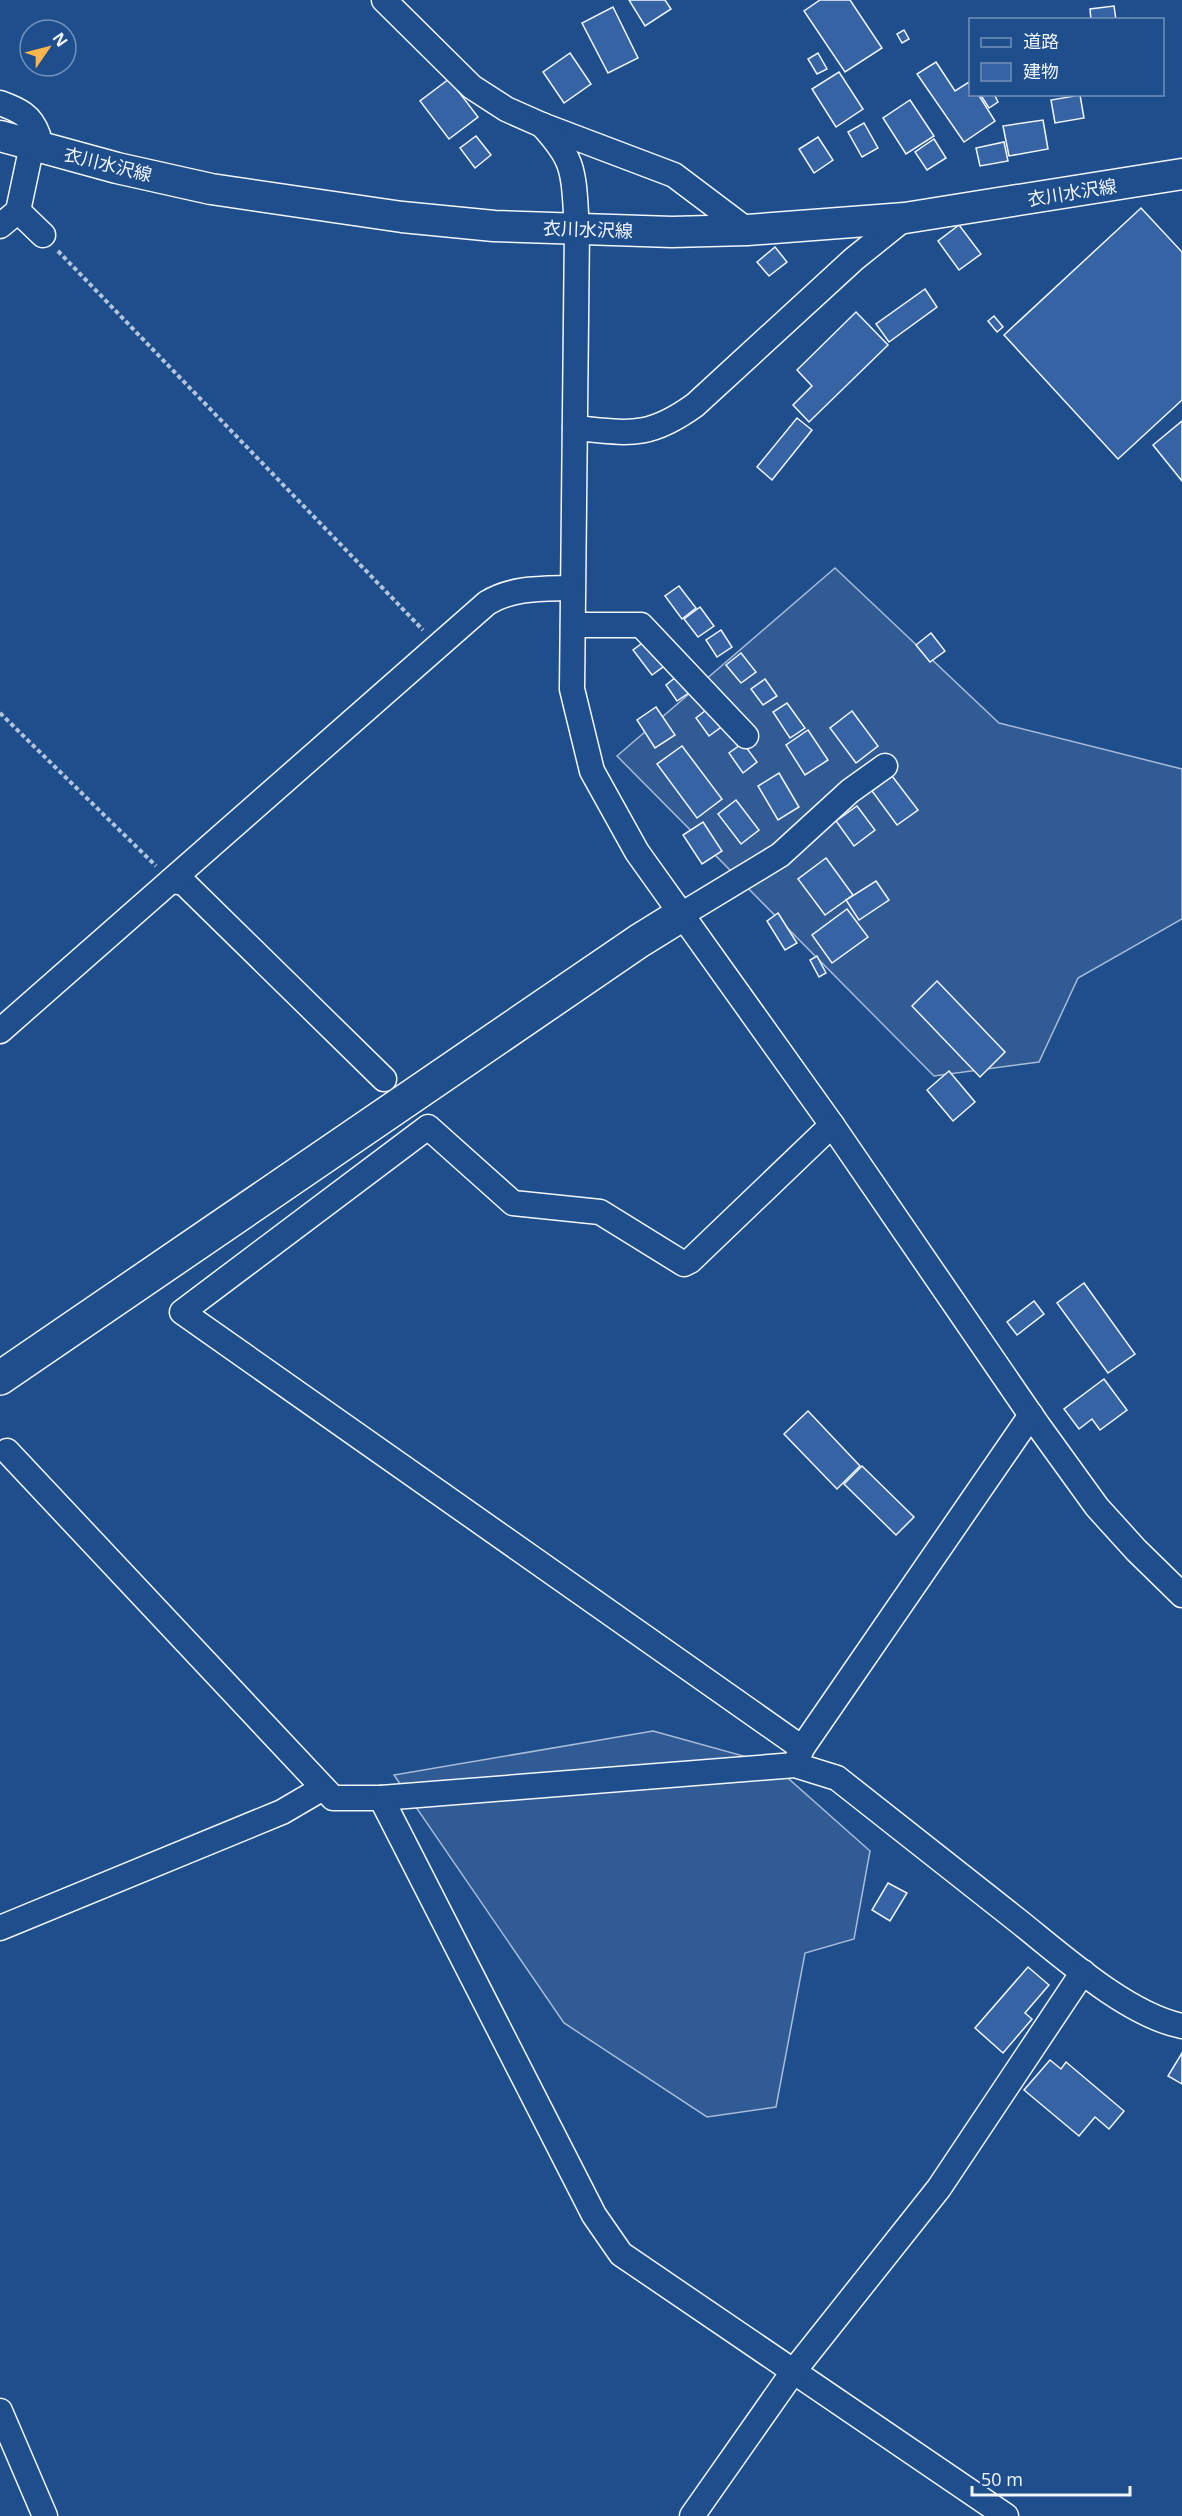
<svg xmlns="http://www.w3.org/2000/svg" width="1182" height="2516" font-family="'Open Sans','Noto Sans JP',sans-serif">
	<rect width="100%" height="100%" fill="#1f4e8c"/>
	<g fill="#305b95" stroke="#a8bbd7" stroke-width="1.5">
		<path d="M835 568 999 723 1182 769V919L1078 978 1039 1062 934 1076 617 756Z"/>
		<path d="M653 1731 772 1764 870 1851 854 1939 805 1953 776 2107 707 2117 564 2023 394 1775Z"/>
	</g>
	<g fill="#3563a3" stroke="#f2f6ff" stroke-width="1.5">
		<path d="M629 0H665L671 9 645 26Z"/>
		<path d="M820 0H850L882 48 845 72 804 11Z"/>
		<path d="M1114 6 1116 20H1091L1090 9Z"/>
		<path d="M613 7 638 58 608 73 582 23Z"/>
		<path d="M904 30 909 39 902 43 897 34Z"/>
		<path d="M570 53 591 84 564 103 543 72Z"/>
		<path d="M818 53 827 69 817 74 808 59Z"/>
		<path d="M936 62 955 91 969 82 970 94H978L995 121 964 142 917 74Z"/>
		<path d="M839 72 863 109 836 127 812 89Z"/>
		<path d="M449 79 478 117 449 139 420 101Z"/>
		<path d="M980 94H994L998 102 989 108Z"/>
		<path d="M1080 95 1084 118 1055 123 1051 100Z"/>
		<path d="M910 100 934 136 906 154 883 118Z"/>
		<path d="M1043 120 1048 149 1009 156 1003 126Z"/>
		<path d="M864 123 878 148 862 157 848 132Z"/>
		<path d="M476 136 491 155 475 168 460 148Z"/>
		<path d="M818 137 833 160 814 173 799 149Z"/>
		<path d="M934 139 946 158 927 170 915 152Z"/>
		<path d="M1004 142 1008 161 980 166 976 148Z"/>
		<path d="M1141 208 1182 252V400L1118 459 1004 335Z"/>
		<path d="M959 225 981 254 959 270 938 241Z"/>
		<path d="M775 247 787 262 769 276 757 262Z"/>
		<path d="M925 289 937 307 889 342 876 324Z"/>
		<path d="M856 312 888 345 809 422 793 405 812 386 797 370Z"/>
		<path d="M994 316 1003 327 997 332 988 321Z"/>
		<path d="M797 418 812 430 772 480 757 467Z"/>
		<path d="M1182 421V481L1153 445Z"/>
		<path d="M679 586 696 608 682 619 665 596Z"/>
		<path d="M700 607 714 626 698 637 684 619Z"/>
		<path d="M721 630 732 647 717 657 706 640Z"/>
		<path d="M931 633 945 651 930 662 916 645Z"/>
		<path d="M648 639 667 664 652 675 633 650Z"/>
		<path d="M741 653 756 672 741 683 726 665Z"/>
		<path d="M681 673 693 690 677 701 666 685Z"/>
		<path d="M765 679 777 696 763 705 751 689Z"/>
		<path d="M787 703 805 728 790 738 773 712Z"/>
		<path d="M656 707 675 735 655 748 637 720Z"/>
		<path d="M710 707 724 725 709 736 696 718Z"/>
		<path d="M852 711 878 746 856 763 830 728Z"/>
		<path d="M808 730 828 760 805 775 786 745Z"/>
		<path d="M743 743 757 762 743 773 729 753Z"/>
		<path d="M682 746 722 799 697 818 657 764Z"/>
		<path d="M779 773 799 807 778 820 758 786Z"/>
		<path d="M892 776 918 810 897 825 872 791Z"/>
		<path d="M736 800 759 830 741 844 718 814Z"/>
		<path d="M857 806 875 830 854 846 836 821Z"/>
		<path d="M703 822 722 851 702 864 683 835Z"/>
		<path d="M826 858 853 895 825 915 798 879Z"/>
		<path d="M876 881 889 900 859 920 846 900Z"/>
		<path d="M847 909 868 937 832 963 812 935Z"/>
		<path d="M778 913 797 943 785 950 767 921Z"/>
		<path d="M817 956 826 973 819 977 810 960Z"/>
		<path d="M937 981 1005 1052 980 1077 912 1006Z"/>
		<path d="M949 1071 975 1102 953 1121 927 1090Z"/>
		<path d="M1084 1283 1135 1354 1108 1373 1057 1303Z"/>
		<path d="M1034 1301 1044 1314 1017 1335 1007 1322Z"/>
		<path d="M1104 1379 1127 1410 1100 1430 1092 1419 1079 1429 1064 1409Z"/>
		<path d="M808 1411 860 1466 837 1489 784 1434Z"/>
		<path d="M862 1466 914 1517 896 1535 844 1484Z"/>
		<path d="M888 1883 907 1893 890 1921 872 1910Z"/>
		<path d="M1028 1967 1049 1985 1025 2013 1032 2019 1003 2053 975 2028Z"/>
		<path d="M1182 2053V2084L1168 2076Z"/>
		<path d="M1050 2060 1061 2069 1066 2062 1124 2111 1109 2129 1095 2117 1079 2136 1024 2090Z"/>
	</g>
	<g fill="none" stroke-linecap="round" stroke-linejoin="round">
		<defs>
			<g id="minor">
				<path d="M384 0 472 87 506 109 542 125 674 175 747 230"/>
				<path d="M0 103C19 110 31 115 38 135L32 145 18 211 0 226"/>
				<path d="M542 125C551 135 561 146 567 159 576 177 575 207 577 228L572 689 592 771 637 852 832 1125 1037 1424 1097 1507 1136 1550 1182 1595"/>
				<path d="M18 211 43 235"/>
				<path d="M575 428C629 433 648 439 695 405L854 259 905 218"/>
				<path d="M573 625H641L746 736"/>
				<path d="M171 881 184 883 384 1079"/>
				<path d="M681 915 780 855 850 791 885 766"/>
				<path d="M0 1031 487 603C513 587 543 589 572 588"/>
				<path d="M7 1451 333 1798H381L795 1765 837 1778C897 1825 957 1872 1017 1920 1061 1955 1127 2015 1182 2026"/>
				<path d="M802 1748 182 1312 428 1127 513 1203 600 1212 684 1264 690 1261 832 1125"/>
				<path d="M796 1762 802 1748 1031 1415"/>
				<path d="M381 1798 594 2215 621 2254 1006 2516"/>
				<path d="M0 1928 282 1812 323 1788"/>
				<path d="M0 2411 45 2516"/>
				<path d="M692 2516 793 2372 939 2188 1083 1972"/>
			</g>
			<path id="major" d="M0 136 117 168 211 189 402 217 494 226 672 232 747 230 905 218 1182 174"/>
			<path id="highway" d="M0 1378 639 941 681 915"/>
		</defs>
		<use href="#minor" stroke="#f2f6ff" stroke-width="27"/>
		<use href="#major" stroke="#f2f6ff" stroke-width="33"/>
		<use href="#highway" stroke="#f2f6ff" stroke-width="36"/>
		<g stroke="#b3c4dc" stroke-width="4" stroke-dasharray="4.5 3" stroke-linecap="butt">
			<path d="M58 251 423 630"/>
			<path d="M0 713 156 866"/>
		</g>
		<use href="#minor" stroke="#1f4e8c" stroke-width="24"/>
		<use href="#major" stroke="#1f4e8c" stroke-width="30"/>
		<use href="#highway" stroke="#1f4e8c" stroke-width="33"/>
	</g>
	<g text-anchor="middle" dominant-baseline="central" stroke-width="4.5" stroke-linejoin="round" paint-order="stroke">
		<g font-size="18" fill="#f2f6ff" stroke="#1f4e8c">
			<text transform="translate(108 164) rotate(14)">衣川水沢線</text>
			<text transform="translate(1072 192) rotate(-9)">衣川水沢線</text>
			<text transform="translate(588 229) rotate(2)">衣川水沢線</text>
		</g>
	</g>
	<rect x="969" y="18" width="195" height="78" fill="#1f4e8c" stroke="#7391ba" stroke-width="1.5"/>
	<rect x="981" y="38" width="30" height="9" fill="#1f4e8c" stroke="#7391ba" stroke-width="1.5"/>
	<text x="1023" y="48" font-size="18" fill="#f2f6ff">道路</text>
	<rect x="981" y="63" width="30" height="18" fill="#3563a3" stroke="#7391ba" stroke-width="1.5"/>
	<text x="1023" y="78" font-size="18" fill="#f2f6ff">建物</text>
	<g transform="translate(48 48) rotate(55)"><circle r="28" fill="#1f4e8c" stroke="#7391ba" stroke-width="1.5"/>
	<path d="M0-4.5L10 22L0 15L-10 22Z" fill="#ffb74d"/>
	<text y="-9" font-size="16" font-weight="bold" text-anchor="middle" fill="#f2f6ff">N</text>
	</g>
	<path d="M972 2486v9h158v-9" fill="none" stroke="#f2f6ff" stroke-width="3"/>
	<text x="981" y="2486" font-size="18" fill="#f2f6ff" stroke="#1f4e8c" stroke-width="4.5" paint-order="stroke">50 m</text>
</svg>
